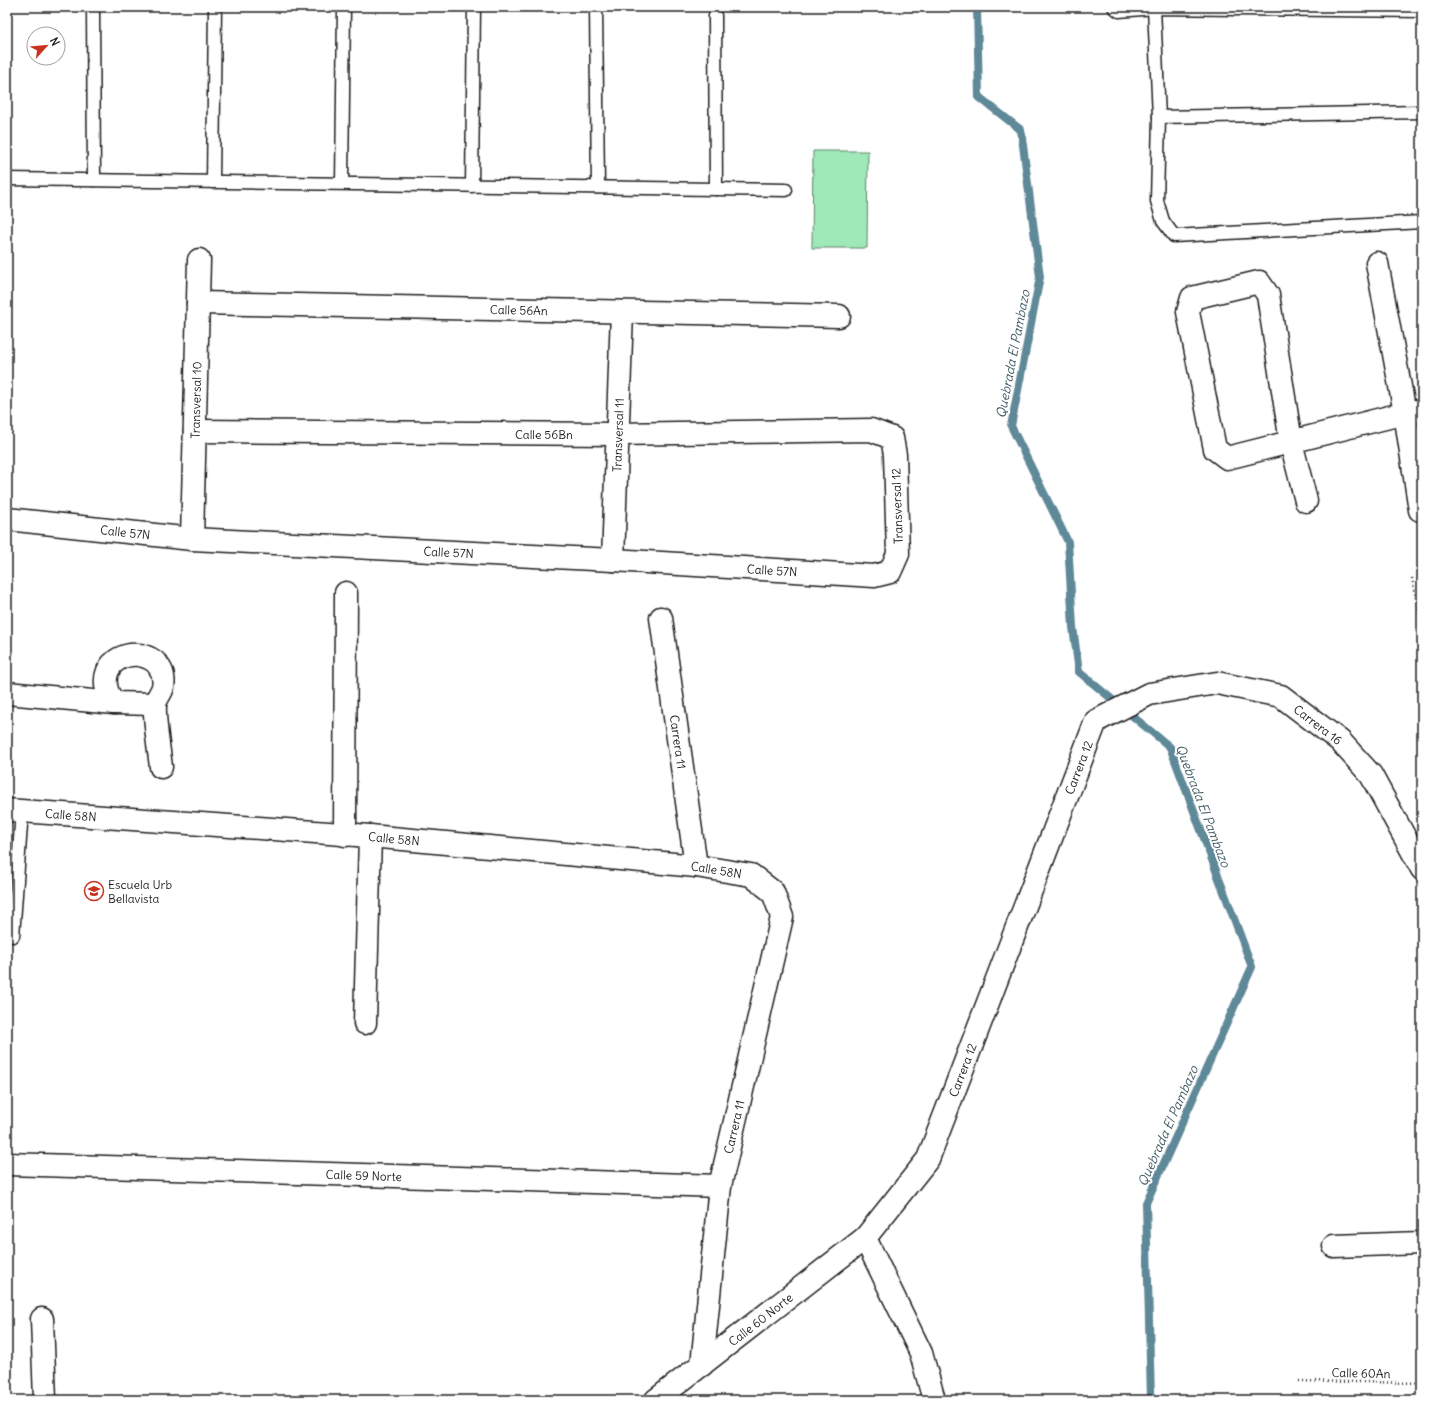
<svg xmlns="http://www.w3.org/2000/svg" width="1429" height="1407" font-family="Delius,sans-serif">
	<rect width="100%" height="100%" fill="#fff"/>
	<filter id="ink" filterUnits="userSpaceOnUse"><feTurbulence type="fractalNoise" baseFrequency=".025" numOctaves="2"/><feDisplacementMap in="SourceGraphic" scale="8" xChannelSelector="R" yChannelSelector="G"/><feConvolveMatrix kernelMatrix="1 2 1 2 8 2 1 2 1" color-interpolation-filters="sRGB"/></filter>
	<g filter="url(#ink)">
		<path fill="#9fe9b8" stroke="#5e826a" d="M813 151H868L867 248H812Z"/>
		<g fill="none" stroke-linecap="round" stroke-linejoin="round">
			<path stroke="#5e8998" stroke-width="8" d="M977 7 979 97 1021 130 1040 277 1011 426 1068 542 1073 627 1079 672 1170 747 1252 967 1146 1203 1151 1400"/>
			<defs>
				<g id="service">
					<path d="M93 7 94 180"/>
					<path d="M596 7 598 187"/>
					<path d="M1114 7 1119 11 1154 8 1422 11"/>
					<path d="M1154 8 1159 117 1157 201 1163 221 1174 236 1422 222"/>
					<path d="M715 15 716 189"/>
					<path d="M1159 117 1422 112"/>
					<path d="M7 179 786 190"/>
					<path d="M213 182 215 7"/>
					<path d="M342 183 344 7"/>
					<path d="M472 186 474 7"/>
					<path d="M13 936 22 811"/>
				</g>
				<g id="minor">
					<path d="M1377 263 1405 413 1420 510"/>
					<path id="s1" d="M198 303 839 316"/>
					<path d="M1306 501 1291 442 1268 295 1259 282 1192 298 1188 312 1215 449 1227 458 1405 413 1422 410"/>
					<path id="s2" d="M7 519 192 539 613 560 874 576 890 572 898 554 895 455 892 438 871 430 617 434 195 431"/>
					<path id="s3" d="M192 539 199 260"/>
					<path id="s4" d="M613 560 622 312"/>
					<path id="s5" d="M661 618 696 866"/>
					<path d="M7 693 114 703 155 704"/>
					<path d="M114 703C112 699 108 694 107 690 99 661 132 645 154 661 158 664 163 672 163 677 166 691 156 696 155 705 154 722 159 749 161 767"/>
					<path id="s6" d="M7 810 370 836 696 866 751 875 773 892 782 917 720 1186 702 1365"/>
					<path d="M345 835 346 593"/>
					<path d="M365 1023 370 836"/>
					<path id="s7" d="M7 1164 720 1186"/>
					<path d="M865 1238 921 1353 934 1400"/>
					<path d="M1334 1246 1422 1243"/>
					<path d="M42 1319 45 1400"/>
					<path id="s8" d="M656 1400 865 1238 928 1159 1096 721 1149 694 1217 683 1281 696 1340 741 1371 775 1422 869"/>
				</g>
			</defs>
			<use href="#service" stroke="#1c1c1c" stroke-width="15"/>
			<use href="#minor" stroke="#1c1c1c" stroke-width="25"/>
			<g stroke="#1c1c1c" stroke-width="2.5" stroke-dasharray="1 3" stroke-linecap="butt">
				<path d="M1412 578 1422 628"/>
				<path d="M1299 1381 1422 1383"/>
			</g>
			<use href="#service" stroke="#fff" stroke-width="12"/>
			<use href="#minor" stroke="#fff" stroke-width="22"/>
		</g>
	</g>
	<defs>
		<symbol id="school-ring" viewBox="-11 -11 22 22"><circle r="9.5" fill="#fff" stroke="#c8321e" stroke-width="1.5"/><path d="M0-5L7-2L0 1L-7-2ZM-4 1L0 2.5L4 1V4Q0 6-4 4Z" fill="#c8321e"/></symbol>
	</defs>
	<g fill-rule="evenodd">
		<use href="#school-ring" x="83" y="880" width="22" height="22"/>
	</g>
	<g text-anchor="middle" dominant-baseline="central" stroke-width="4" stroke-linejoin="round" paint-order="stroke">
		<g font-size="12" fill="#1c1c1c" stroke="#fff">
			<text stroke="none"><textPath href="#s1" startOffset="321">Calle 56An</textPath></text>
			<text stroke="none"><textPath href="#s3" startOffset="139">Transversal 10</textPath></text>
			<text x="544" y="434">Calle 56Bn</text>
			<text stroke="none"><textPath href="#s4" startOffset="125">Transversal 11</textPath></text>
			<text transform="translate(897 506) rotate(-92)">Transversal 12</text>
			<text stroke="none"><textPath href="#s2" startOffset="119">Calle 57N</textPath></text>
			<text stroke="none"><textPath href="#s2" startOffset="443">Calle 57N</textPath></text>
			<text stroke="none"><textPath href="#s2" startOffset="767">Calle 57N</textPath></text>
			<text stroke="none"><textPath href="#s8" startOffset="1075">Carrera 16</textPath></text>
			<text stroke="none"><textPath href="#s5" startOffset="125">Carrera 11</textPath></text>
			<text stroke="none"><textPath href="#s8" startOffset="785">Carrera 12</textPath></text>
			<text stroke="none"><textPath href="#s6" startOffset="64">Calle 58N</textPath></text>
			<text stroke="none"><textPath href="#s6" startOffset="388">Calle 58N</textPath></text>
			<text stroke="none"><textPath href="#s6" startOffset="712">Calle 58N</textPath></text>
			<text stroke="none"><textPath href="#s8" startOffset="461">Carrera 12</textPath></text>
			<text transform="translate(734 1127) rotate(-77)">Carrera 11</text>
			<text stroke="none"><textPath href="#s7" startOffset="357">Calle 59 Norte</textPath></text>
			<text stroke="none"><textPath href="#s8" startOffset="132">Calle 60 Norte</textPath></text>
			<text transform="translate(1361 1373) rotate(1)">Calle 60An</text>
		</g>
		<g font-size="12" fill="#1c1c1c" stroke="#fff" text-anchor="start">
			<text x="108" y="884">Escuela Urb<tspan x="108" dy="14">Bellavista</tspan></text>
		</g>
		<g font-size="13" font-style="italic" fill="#425c64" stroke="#fff">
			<text transform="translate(1013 354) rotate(-79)">Quebrada El Pambazo</text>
			<text transform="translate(1203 806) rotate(69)">Quebrada El Pambazo</text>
			<text transform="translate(1168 1126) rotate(-66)">Quebrada El Pambazo</text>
		</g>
	</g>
	<rect width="1429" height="1407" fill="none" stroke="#fff" stroke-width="24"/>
	<rect x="12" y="12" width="1405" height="1383" fill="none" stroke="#1c1c1c" stroke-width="1.5" filter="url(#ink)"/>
	<g transform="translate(46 46) rotate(63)"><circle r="19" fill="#ffffff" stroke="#a4a4a4"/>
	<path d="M0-3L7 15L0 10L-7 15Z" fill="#c8321e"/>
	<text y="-6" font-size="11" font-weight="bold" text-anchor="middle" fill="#1c1c1c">N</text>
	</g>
</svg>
